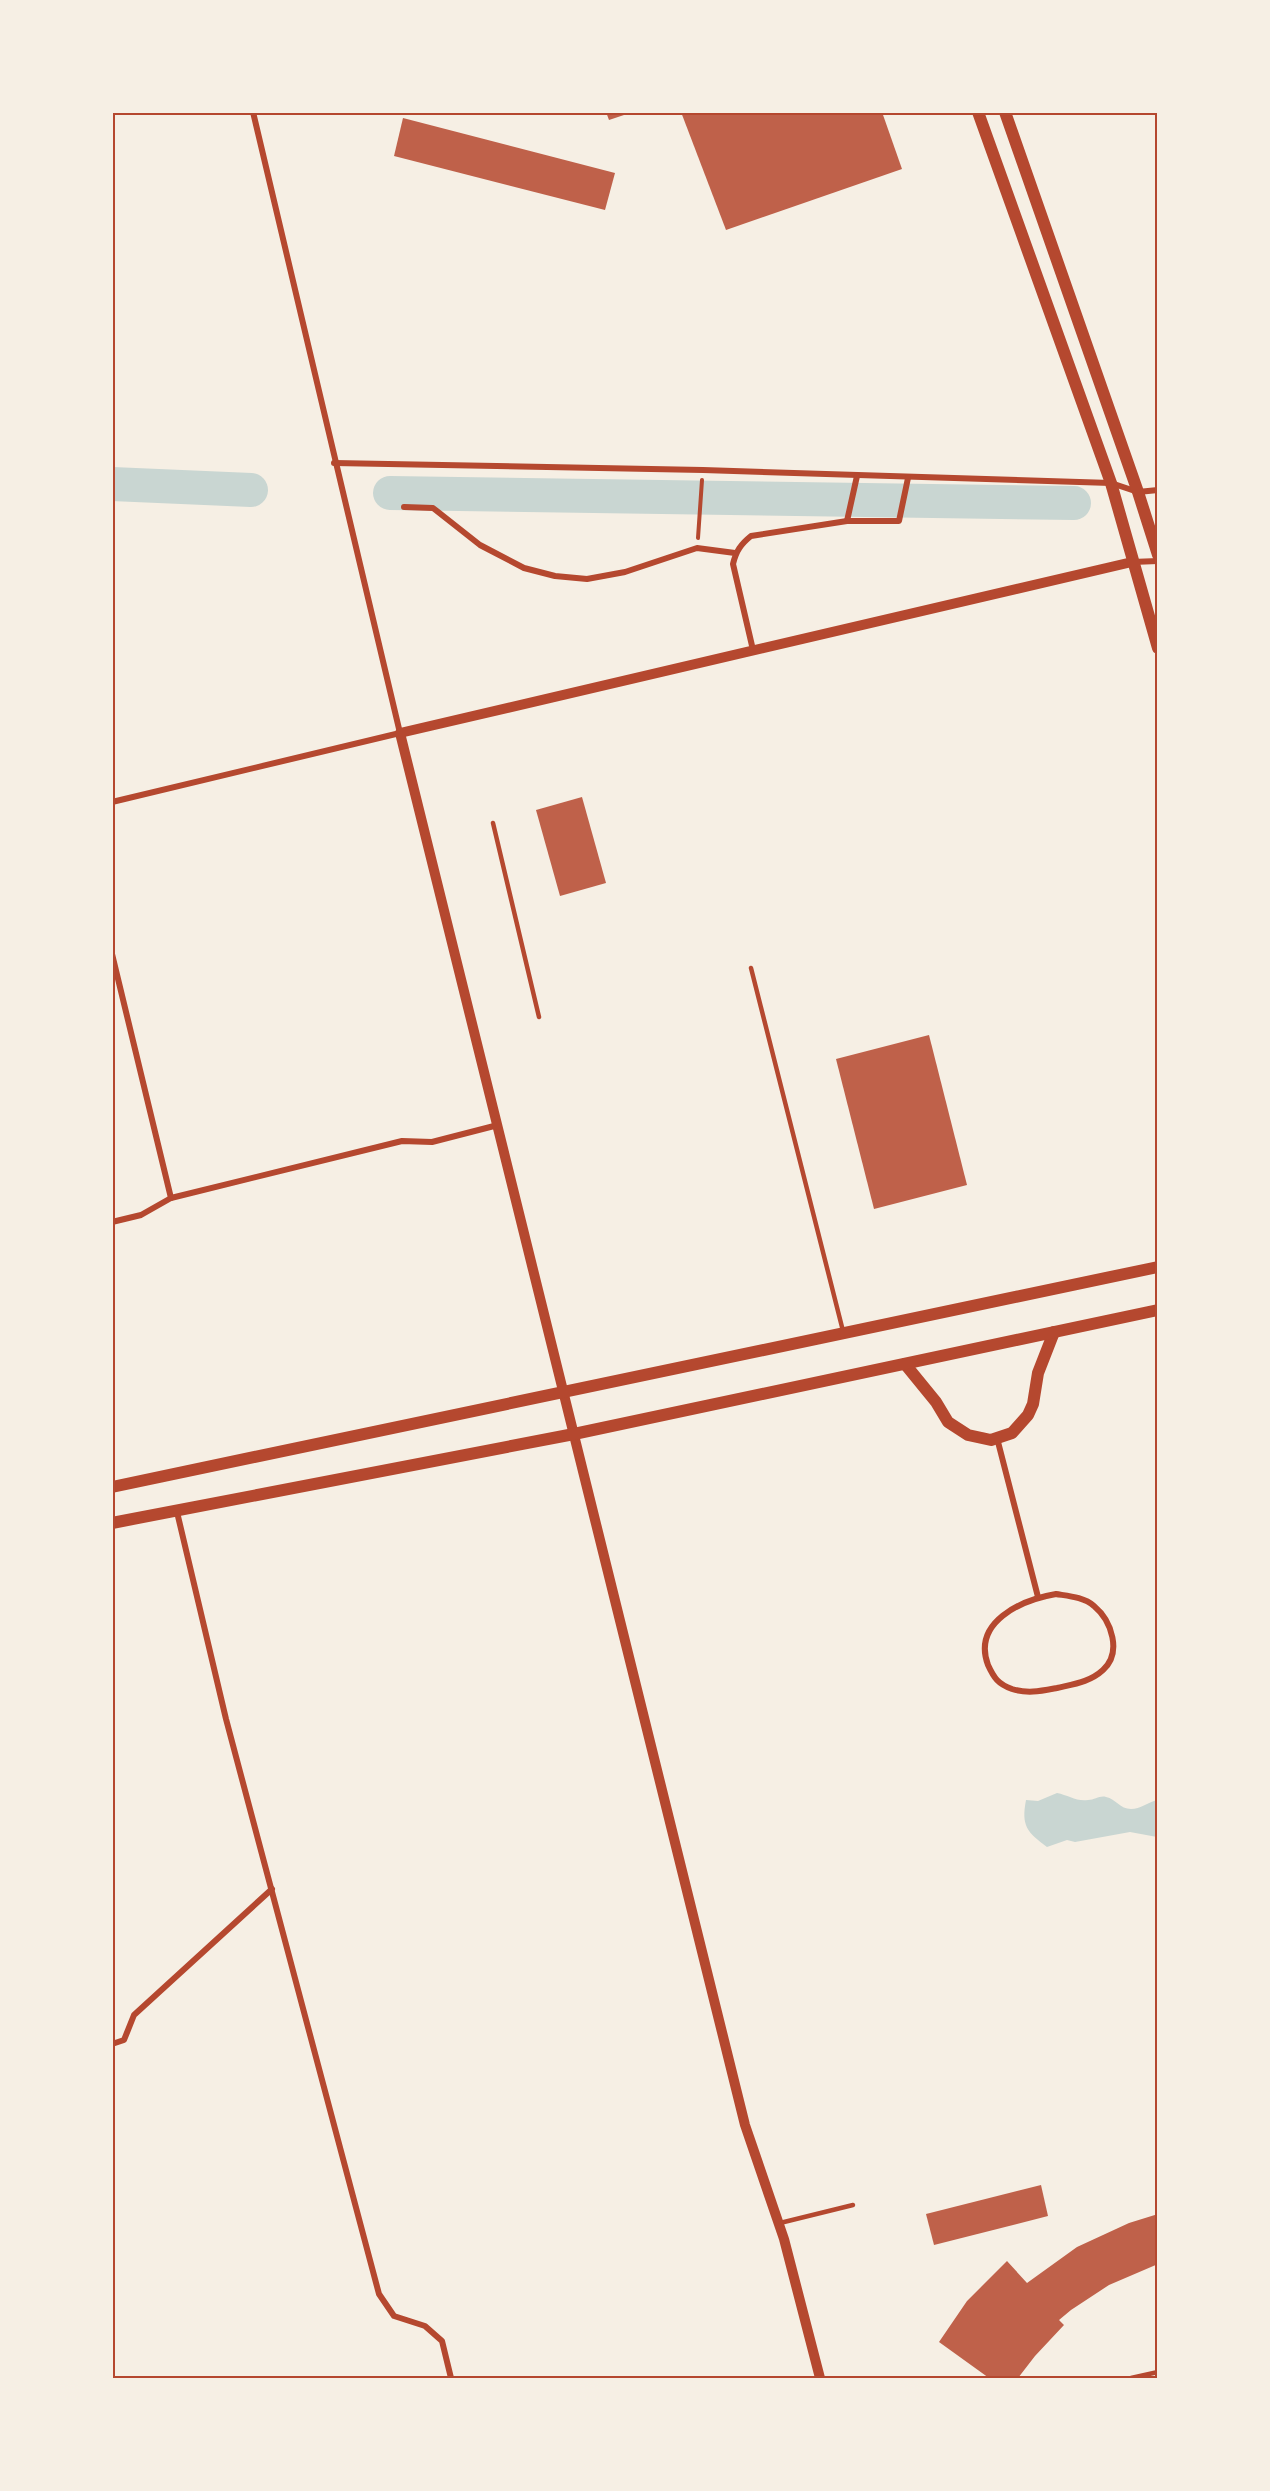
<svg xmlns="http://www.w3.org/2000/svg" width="1270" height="2491" font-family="Roboto,sans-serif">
	<rect width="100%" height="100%" fill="#f6efe4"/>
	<path fill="#c9d6d2" d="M1057 1793C1068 1795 1077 1802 1088 1800 1095 1800 1100 1795 1106 1797 1116 1799 1120 1809 1131 1809 1140 1809 1149 1802 1157 1800V1837L1130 1832 1075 1842 1067 1840 1047 1847C1027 1832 1021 1826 1026 1800L1038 1801Z"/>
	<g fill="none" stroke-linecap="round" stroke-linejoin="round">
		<g stroke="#c9d6d2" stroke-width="34">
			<path d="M112 484 251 490"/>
			<path d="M390 493 1074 503"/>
		</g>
	</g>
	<g fill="#bf614a">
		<path d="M606 112H629L630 113 609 120Z"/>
		<path d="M681 112H882L902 169 726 230Z"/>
		<path d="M403 118 615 173 605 210 394 156Z"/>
		<path d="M582 797 606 883 560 896 536 810Z"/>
		<path d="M929 1035 967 1185 874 1209 836 1059Z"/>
		<path d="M1041 2185 1048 2216 934 2245 926 2214Z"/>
		<path d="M1158 2214V2264L1109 2285 1071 2310 1059 2320 1064 2325 1035 2356 1018 2378H989L939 2342 967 2301 1007 2261 1027 2283 1077 2247 1129 2223Z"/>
	</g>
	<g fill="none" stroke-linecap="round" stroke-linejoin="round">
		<path stroke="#b5482f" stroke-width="4" d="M698 538 702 480"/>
		<g stroke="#b5482f" stroke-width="4.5">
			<path d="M493 823 539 1017"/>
			<path d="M751 968 843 1331"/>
			<path d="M780 2223 853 2205"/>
			<path d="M1131 2378 1158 2372"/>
		</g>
		<g stroke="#b5482f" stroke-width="6">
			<path d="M334 463 703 470 1111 483 1138 492 1158 490"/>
			<path d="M404 507 433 508 480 545 524 568 555 576 587 579 625 572 697 548 735 553"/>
			<path d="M847 521 857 476"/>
			<path d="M1132 562 1158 561"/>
			<path d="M753 650 733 564C736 551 741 544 751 536L847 521H899L908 478"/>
			<path d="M112 802 400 733 253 112"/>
			<path d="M112 954 171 1198"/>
			<path d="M112 1222 141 1215 171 1198 402 1141 432 1142 498 1125"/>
			<path d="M997 1438 1038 1597"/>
			<path d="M177 1512 226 1719 379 2294 394 2316 425 2326 442 2341 451 2378"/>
			<path d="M1056 1594C1068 1596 1084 1597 1094 1606 1112 1621 1122 1653 1103 1670 1090 1682 1074 1684 1057 1688 1041 1691 1028 1694 1012 1689 998 1684 994 1678 988 1665 972 1622 1021 1600 1056 1594Z"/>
			<path d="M112 2044 124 2040 134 2015 272 1889"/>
		</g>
		<path stroke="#b5482f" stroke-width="10" d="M820 2378 784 2239 745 2125 400 733 1132 562"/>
		<g stroke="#b5482f" stroke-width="12">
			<path d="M978 112 1111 483 1158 648"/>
			<path d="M1005 112 1138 492 1158 555"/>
			<path d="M905 1364 936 1402 948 1422 968 1435 991 1440 1012 1433 1028 1415 1033 1404 1038 1373 1054 1332"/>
			<path d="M112 1487 1158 1267"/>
			<path d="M112 1523 574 1434 1158 1310"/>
		</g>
	</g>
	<rect width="1270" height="2491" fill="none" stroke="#f6efe4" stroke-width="228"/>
	<rect x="114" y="114" width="1042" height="2263" fill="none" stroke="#b5482f" stroke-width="2"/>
</svg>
